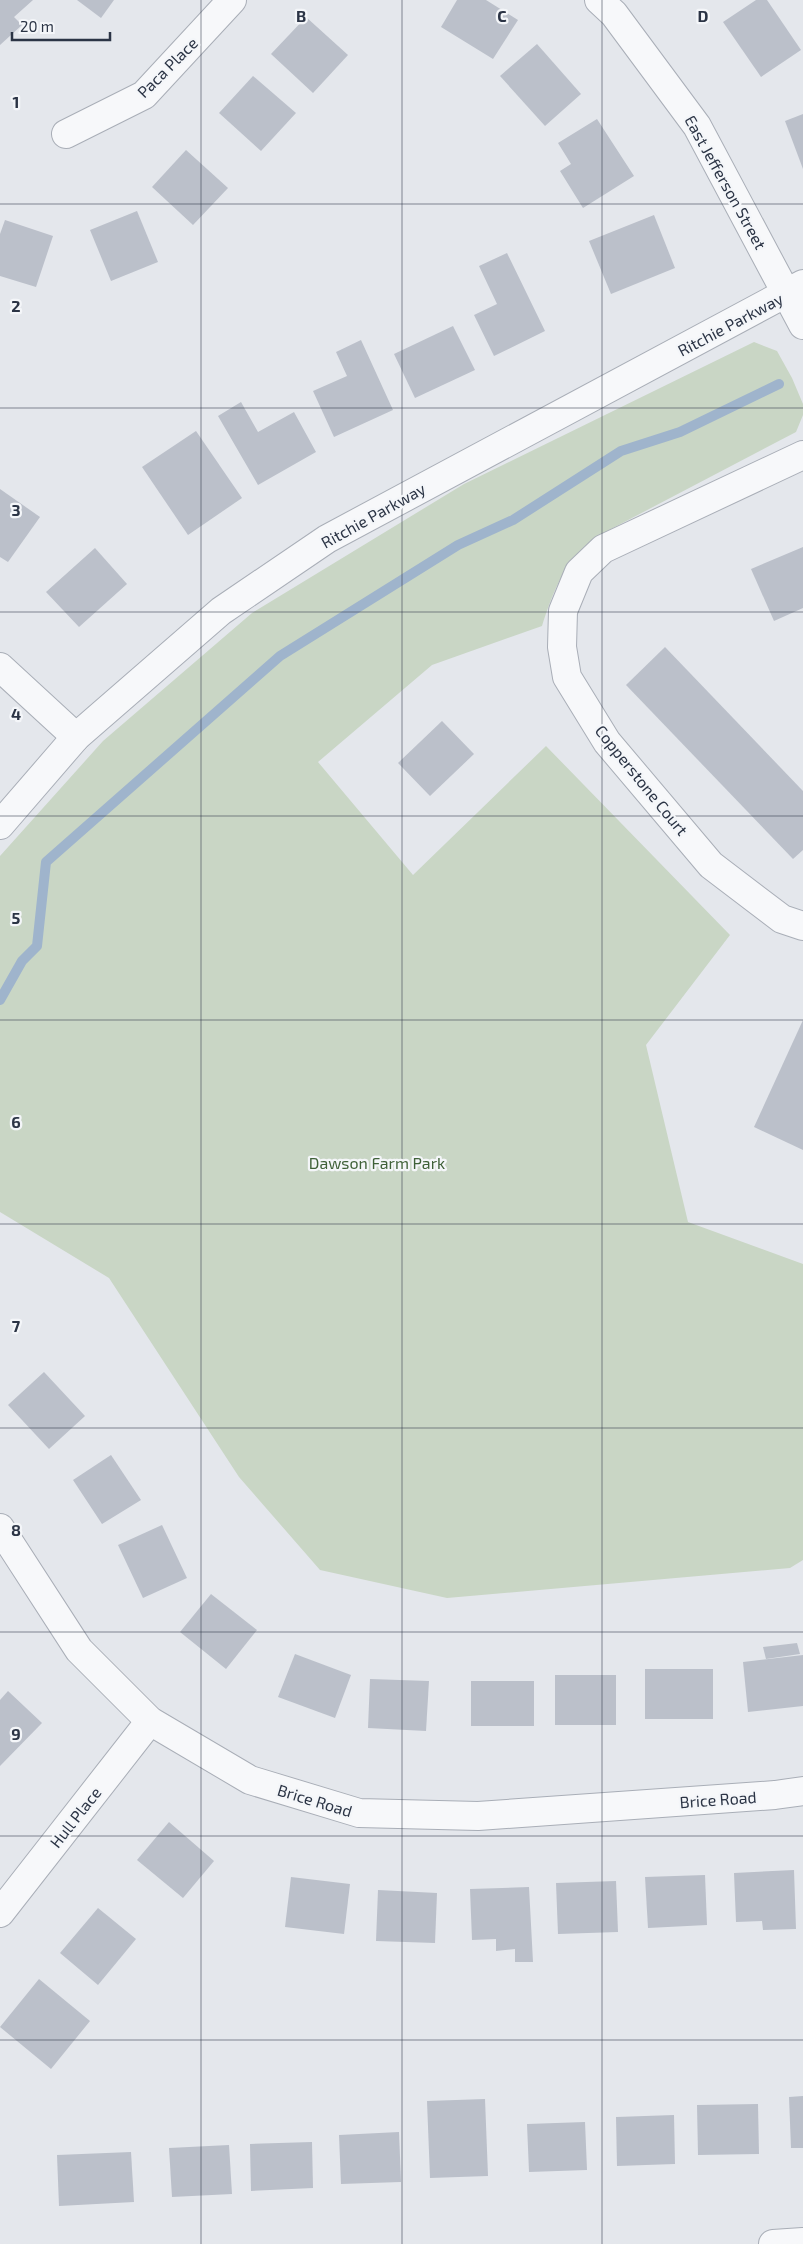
<svg xmlns="http://www.w3.org/2000/svg" width="803" height="2244" font-family="'Exo 2',sans-serif">
	<rect width="100%" height="100%" fill="#e4e7ec"/>
	<path fill="#c9d6c5" d="M754 342 777 351 792 378 803 404V415L796 432 611 529C602 535 592 540 584 547 562 567 551 598 542 626L432 665 318 762 413 875 546 746 730 935 646 1045 688 1222 803 1264V1560L790 1568 447 1598 320 1570 239 1477 109 1278 0 1212V856L103 741 252 613 464 484Z"/>
	<g fill="none" stroke-linecap="round" stroke-linejoin="round">
		<path stroke="#9fb4cc" stroke-width="10" d="M0 1000 22 961 37 946 46 862 280 656 458 545 513 520 621 451 680 432 779 384"/>
	</g>
	<g fill="#bbc0ca">
		<path d="M0 0H33L14 17 22 25 0 45Z"/>
		<path d="M77 0H114L101 18Z"/>
		<path d="M457 0H486L518 20 493 59 441 27Z"/>
		<path d="M756 0H767L801 50 761 77 723 22Z"/>
		<path d="M306 17 348 55 313 93 271 54Z"/>
		<path d="M537 44 581 94 545 126 500 76Z"/>
		<path d="M253 76 296 113 261 151 219 113Z"/>
		<path d="M803 114V169L785 121Z"/>
		<path d="M597 119 634 176 583 208 560 171 571 164 558 143Z"/>
		<path d="M186 150 228 188 193 225 152 187Z"/>
		<path d="M137 211 158 262 111 281 90 230Z"/>
		<path d="M654 215 675 268 611 294 589 241Z"/>
		<path d="M5 220 53 236 36 287 0 276V234Z"/>
		<path d="M507 253 545 331 494 356 474 315 497 304 479 266Z"/>
		<path d="M453 326 475 370 415 398 394 354Z"/>
		<path d="M361 340 393 410 334 437 313 391 347 376 336 352Z"/>
		<path d="M241 402 258 432 294 412 316 452 258 485 218 416Z"/>
		<path d="M196 431 242 498 188 535 142 467Z"/>
		<path d="M0 489 40 517 8 562 0 557Z"/>
		<path d="M803 547V608L774 621 751 569Z"/>
		<path d="M95 548 127 584 79 627 46 592Z"/>
		<path d="M665 647 803 791V850L793 859 626 685Z"/>
		<path d="M442 721 474 754 430 796 398 763Z"/>
		<path d="M803 1020V1150L754 1127Z"/>
		<path d="M44 1372 85 1416 49 1449 8 1405Z"/>
		<path d="M111 1455 141 1500 102 1524 73 1480Z"/>
		<path d="M162 1525 187 1578 143 1598 118 1545Z"/>
		<path d="M211 1594 257 1630 226 1669 180 1632Z"/>
		<path d="M797 1643 800 1654 766 1659 763 1647Z"/>
		<path d="M295 1654 351 1675 335 1718 278 1697Z"/>
		<path d="M803 1655V1706L748 1712 743 1662Z"/>
		<rect x="645" y="1669" width="68" height="50"/>
		<rect x="555" y="1675" width="61" height="50"/>
		<path d="M370 1679 429 1681 426 1731 368 1728Z"/>
		<rect x="471" y="1681" width="63" height="45"/>
		<path d="M8 1691 42 1723 0 1766V1700Z"/>
		<path d="M169 1822 214 1861 183 1898 137 1860Z"/>
		<path d="M794 1870 796 1929 763 1930 762 1921 736 1922 734 1873Z"/>
		<path d="M705 1875 707 1925 648 1928 645 1877Z"/>
		<path d="M291 1877 350 1884 344 1934 285 1927Z"/>
		<path d="M616 1881 618 1932 558 1934 556 1883Z"/>
		<path d="M529 1887 533 1962H515V1949L496 1951V1939L472 1940 470 1889Z"/>
		<path d="M378 1890 437 1893 435 1943 376 1941Z"/>
		<path d="M98 1908 136 1939 98 1985 60 1953Z"/>
		<path d="M39 1979 90 2021 51 2069 0 2027Z"/>
		<path d="M803 2096V2148H791L789 2097Z"/>
		<path d="M485 2099 488 2176 430 2178 427 2101Z"/>
		<path d="M758 2104 759 2154 698 2155 697 2105Z"/>
		<path d="M674 2115 675 2164 617 2166 616 2117Z"/>
		<path d="M585 2122 587 2170 529 2172 527 2124Z"/>
		<path d="M399 2132 401 2182 341 2184 339 2135Z"/>
		<path d="M312 2142 313 2188 251 2191 250 2144Z"/>
		<path d="M229 2145 232 2194 172 2197 169 2148Z"/>
		<path d="M131 2152 134 2202 59 2206 57 2155Z"/>
	</g>
	<g fill="none" stroke-linecap="round" stroke-linejoin="round">
		<defs>
			<g id="street">
				<path d="M599 0 614 14 697 126 803 325"/>
				<path d="M66 134 144 95 232 0"/>
				<path d="M803 455 603 549 579 572 563 611 562 647 567 677 607 742 711 865 782 919 803 926"/>
				<path d="M0 667 76 737"/>
				<path d="M0 825 76 737 99 717 221 611 327 539 803 284"/>
				<path d="M0 1528 79 1650 150 1721 250 1780 359 1813 478 1816 775 1795 803 1791"/>
				<path d="M0 1913 150 1721"/>
				<path d="M773 2244 803 2242"/>
			</g>
		</defs>
		<use href="#street" stroke="#a9aeb7" stroke-width="30"/>
		<use href="#street" stroke="#f7f8fa" stroke-width="28"/>
	</g>
	<path fill="none" stroke="#2b3445" stroke-width="1" stroke-opacity="0.55" d="M201 0V2244M402 0V2244M602 0V2244M0 204H803M0 408H803M0 612H803M0 816H803M0 1020H803M0 1224H803M0 1428H803M0 1632H803M0 1836H803M0 2040H803"/>
	<g text-anchor="middle" dominant-baseline="central" stroke-width="4.5" stroke-linejoin="round" paint-order="stroke">
		<g font-size="16" fill="#2b3445" stroke="#f4f6f9">
			<text transform="translate(167 67) rotate(-45)">Paca Place</text>
			<text transform="translate(726 182) rotate(61)">East Jefferson Street</text>
			<text transform="translate(730 324) rotate(-28)">Ritchie Parkway</text>
			<text transform="translate(373 515) rotate(-29)">Ritchie Parkway</text>
			<text transform="translate(642 780) rotate(51)">Copperstone Court</text>
			<text transform="translate(718 1799) rotate(-4)">Brice Road</text>
			<text transform="translate(315 1800) rotate(17)">Brice Road</text>
			<text transform="translate(75 1817) rotate(-52)">Hull Place</text>
		</g>
		<g font-size="16" fill="#3f6138" stroke="#f4f6f9">
			<text x="377" y="1162">Dawson Farm Park</text>
		</g>
	</g>
	<g font-size="16" text-anchor="middle" font-weight="bold" fill="#2b3445" stroke="#f4f6f9" stroke-width="4.5" stroke-linejoin="round" paint-order="stroke">
		<text x="301" y="22">B</text>
		<text x="502" y="22">C</text>
		<text x="703" y="22">D</text>
		<text x="16" y="108">1</text>
		<text x="16" y="312">2</text>
		<text x="16" y="516">3</text>
		<text x="16" y="720">4</text>
		<text x="16" y="924">5</text>
		<text x="16" y="1128">6</text>
		<text x="16" y="1332">7</text>
		<text x="16" y="1536">8</text>
		<text x="16" y="1740">9</text>
	</g>
	<path d="M12 32v8h98v-8" fill="none" stroke="#2b3445" stroke-width="2.5"/>
	<text x="20" y="32" font-size="15" fill="#2b3445" stroke="#f4f6f9" stroke-width="4" paint-order="stroke">20 m</text>
</svg>
